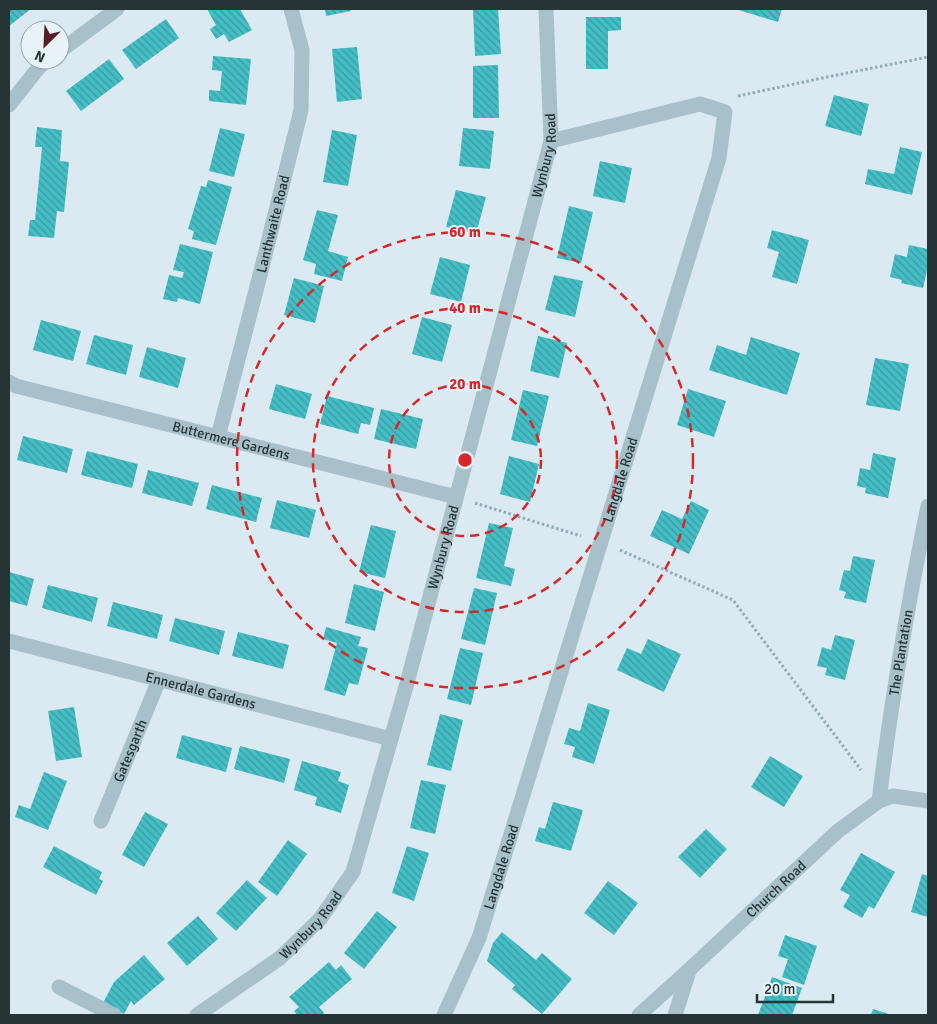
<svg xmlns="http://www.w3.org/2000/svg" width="937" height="1024" font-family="Signika,sans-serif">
	<defs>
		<pattern id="building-back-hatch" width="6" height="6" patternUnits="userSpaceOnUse" patternTransform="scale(1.25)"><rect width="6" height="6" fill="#45bec5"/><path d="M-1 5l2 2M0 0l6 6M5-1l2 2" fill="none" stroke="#3a9ba1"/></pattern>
	</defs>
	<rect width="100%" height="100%" fill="#dbeaf2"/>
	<g fill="url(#building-back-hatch)">
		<path d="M9 9H31L9 26Z"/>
		<path d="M207 9H240L252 30 229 42 224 34 216 39 210 29 216 25Z"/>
		<path d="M325 9H351V11L326 16Z"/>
		<path d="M473 9H498L501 54 475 56Z"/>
		<path d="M735 9H782L778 22Z"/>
		<path d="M586 17H621V30L608 31V69H586Z"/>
		<path d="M166 19 179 38 136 69 122 50Z"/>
		<path d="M357 47 362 99 337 102 332 49Z"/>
		<path d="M213 56 251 59 246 105 209 101V90L220 91 222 71 212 70Z"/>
		<path d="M109 59 124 79 81 111 66 91Z"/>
		<path d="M498 65 499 118H473V66Z"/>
		<path d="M834 95 869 104 861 136 825 126Z"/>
		<path d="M37 127 62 130 60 161 69 162 64 212 57 211 54 238 28 236 30 220H35L42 147H35Z"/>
		<path d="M220 128 245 134 234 177 209 171Z"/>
		<path d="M463 128 494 131 490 169 459 166Z"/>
		<path d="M332 130 357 135 348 186 323 182Z"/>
		<path d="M900 147 922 152 912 195 865 184 868 169 894 174Z"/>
		<path d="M600 161 632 168 625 203 593 196Z"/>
		<path d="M208 180 232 187 216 245 192 239 194 231 188 229 201 186 206 187Z"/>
		<path d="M456 190 486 197 476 234 446 227Z"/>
		<path d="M569 206 593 212 581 263 557 258Z"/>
		<path d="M317 210 338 215 328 251 348 257 342 281 314 274 316 264 303 260Z"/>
		<path d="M772 230 809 240 797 284 772 277 779 252 767 248Z"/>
		<path d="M180 244 213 252 200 304 178 298 177 302 163 299 169 275 182 278 184 272 173 270Z"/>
		<path d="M909 245 928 249V266L923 288 901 283 902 280 890 277 895 254 907 257Z"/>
		<path d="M440 257 470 265 461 302 430 294Z"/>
		<path d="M554 275 583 281 575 317 545 310Z"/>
		<path d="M294 278 324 286 315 323 284 315Z"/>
		<path d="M422 317 452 325 442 362 412 354Z"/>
		<path d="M41 320 81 331 73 361 33 350Z"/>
		<path d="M94 335 133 345 126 375 86 364Z"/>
		<path d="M538 336 567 343 559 378 530 371Z"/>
		<path d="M751 337 800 353 787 395 709 370 717 345 746 355Z"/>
		<path d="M147 347 186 358 178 388 139 377Z"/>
		<path d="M875 358 909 364 900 411 866 405Z"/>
		<path d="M276 384 312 394 305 419 269 409Z"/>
		<path d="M688 389 726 401 714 437 677 425Z"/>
		<path d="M523 390 549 396 537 446 511 440Z"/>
		<path d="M327 396 374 408 370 425 361 423 358 434 320 424Z"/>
		<path d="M381 409 423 419 416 449 374 439Z"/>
		<path d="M23 436 73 449 67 473 17 460Z"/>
		<path d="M87 451 138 464 132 488 81 475Z"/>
		<path d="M873 453 896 458 888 498 865 493 866 488 857 486 860 468 870 470Z"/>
		<path d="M509 456 539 464 530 502 500 494Z"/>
		<path d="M148 470 199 483 192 506 142 493Z"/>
		<path d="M212 485 262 498 256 522 206 509Z"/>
		<path d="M277 500 316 510 309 538 270 528Z"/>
		<path d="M691 501 709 510 689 554 650 536 662 510 682 519Z"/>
		<path d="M489 523 513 528 504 566 515 569 511 586 476 578Z"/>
		<path d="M371 525 396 531 385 578 359 572Z"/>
		<path d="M853 556 875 560 866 603 844 598 846 592 839 590 844 570 850 571Z"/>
		<path d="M9 572 34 579 27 606 9 601Z"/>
		<path d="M354 584 384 592 375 631 345 623Z"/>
		<path d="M48 585 98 598 92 622 42 608Z"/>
		<path d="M474 588 497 593 485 645 461 639Z"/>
		<path d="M113 602 163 615 157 639 107 626Z"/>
		<path d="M175 618 225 631 219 655 169 641Z"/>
		<path d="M326 627 361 637 358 646 368 648 358 685 349 683 345 696 324 690 337 643 323 639Z"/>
		<path d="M238 632 289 645 283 669 232 656Z"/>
		<path d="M835 635 855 640 845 680 825 675 827 668 817 666 822 647 831 650Z"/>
		<path d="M648 639 681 654 664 692 617 670 627 648 641 654Z"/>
		<path d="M460 648 483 653 471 705 447 699Z"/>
		<path d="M588 703 610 710 594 764 572 757 575 747 564 744 569 728 580 731Z"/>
		<path d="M74 707 82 757 56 761 48 711Z"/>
		<path d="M440 714 463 720 451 771 427 765Z"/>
		<path d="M182 735 232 748 226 772 176 758Z"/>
		<path d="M240 746 290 759 284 783 234 769Z"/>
		<path d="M770 756 803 776 784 807 751 787Z"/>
		<path d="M302 761 341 772 338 781 349 785 341 813 315 805 317 797 294 790Z"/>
		<path d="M44 772 67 781 48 830 15 817 19 805 30 809Z"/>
		<path d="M421 780 446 785 435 834 410 828Z"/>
		<path d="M553 802 583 810 571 851 535 841 539 827 545 829Z"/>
		<path d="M145 812 168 824 144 867 122 855Z"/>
		<path d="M706 829 727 849 700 878 678 857Z"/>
		<path d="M288 840 307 854 277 896 258 882Z"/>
		<path d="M54 846 102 872 99 879 103 881 96 895 43 867Z"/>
		<path d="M407 846 429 853 414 901 392 893Z"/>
		<path d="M861 853 895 872 874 909 869 906 862 918 843 907 850 895 840 890Z"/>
		<path d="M922 874 928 876V917L911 912Z"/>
		<path d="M247 880 267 898 236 931 216 913Z"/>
		<path d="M608 881 638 903 614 935 584 913Z"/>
		<path d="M377 911 397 927 364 969 344 953Z"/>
		<path d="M198 916 218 939 187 966 167 943Z"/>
		<path d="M502 932 536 960 542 953 572 979 542 1014 512 989 515 985 487 961 493 943Z"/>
		<path d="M785 935 817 946 804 985 782 977 788 959 778 956Z"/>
		<path d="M144 955 165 979 134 1005 131 1001 124 1014 103 1003 114 982Z"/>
		<path d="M329 962 336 970 341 965 352 979 319 1007 324 1013 322 1015H297L294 1011 299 1007 289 997Z"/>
		<path d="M772 977 802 988 792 1015H758Z"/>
		<path d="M873 1009 892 1015H871Z"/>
	</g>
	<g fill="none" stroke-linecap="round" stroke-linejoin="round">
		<g stroke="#91acb5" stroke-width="3" stroke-dasharray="2.5 2.5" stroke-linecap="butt">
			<path d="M738 96 832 76 928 57"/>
			<path d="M475 503 581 536"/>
			<path d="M620 550 733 600 861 770"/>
		</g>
		<g stroke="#a7c0c9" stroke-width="15">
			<path d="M60 51 117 9"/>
			<path d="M9 105 40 66 48 60"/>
			<path id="s1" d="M9 382 16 386 456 497"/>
			<path id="s2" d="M218 437 261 271 301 110 302 50 291 9"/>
			<path id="s3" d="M9 641 391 739"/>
			<path id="s4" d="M879 801C891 702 908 603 928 506"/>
			<path id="s5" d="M101 821 159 680"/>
			<path d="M59 987 114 1015"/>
			<path id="s6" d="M197 1015 280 958 320 919 353 872 407 683 551 141 546 9"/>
			<path id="s7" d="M444 1015 479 938 719 158 725 112 700 104 551 141"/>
			<path id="s8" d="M639 1015 690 969 838 831 879 801 893 796 928 801"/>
			<path d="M675 1015 689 971"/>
		</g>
	</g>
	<g fill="none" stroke="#d62828" stroke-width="2.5" stroke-dasharray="9 6">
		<circle cx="465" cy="460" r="76"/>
		<circle cx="465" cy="460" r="152"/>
		<circle cx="465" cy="460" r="228"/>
	</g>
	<g text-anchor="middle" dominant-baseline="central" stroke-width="4" stroke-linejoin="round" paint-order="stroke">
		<g font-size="14" fill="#273436" stroke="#e7f3f9">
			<text stroke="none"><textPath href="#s6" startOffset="956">Wynbury Road</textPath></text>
			<text stroke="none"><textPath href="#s2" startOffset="220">Lanthwaite Road</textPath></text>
			<text stroke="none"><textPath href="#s1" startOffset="230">Buttermere Gardens</textPath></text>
			<text stroke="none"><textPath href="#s7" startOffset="564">Langdale Road</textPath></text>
			<text stroke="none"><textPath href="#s6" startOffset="551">Wynbury Road</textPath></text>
			<text stroke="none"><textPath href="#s4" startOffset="150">The Plantation</textPath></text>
			<text stroke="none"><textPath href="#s3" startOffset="198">Ennerdale Gardens</textPath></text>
			<text stroke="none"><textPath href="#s5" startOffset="76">Gatesgarth</textPath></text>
			<text stroke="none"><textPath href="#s7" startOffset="159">Langdale Road</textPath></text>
			<text stroke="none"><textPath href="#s8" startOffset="186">Church Road</textPath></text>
			<text stroke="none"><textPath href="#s6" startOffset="146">Wynbury Road</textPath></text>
		</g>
	</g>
	<circle cx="465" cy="460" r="8" fill="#d62828" stroke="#e7f3f9" stroke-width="2.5"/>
	<g font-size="15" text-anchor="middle" font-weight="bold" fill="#d62828" stroke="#e7f3f9" stroke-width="4" stroke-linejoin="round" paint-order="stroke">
		<text x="465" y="237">60 m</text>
		<text x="465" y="313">40 m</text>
		<text x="465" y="389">20 m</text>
	</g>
	<rect width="937" height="1024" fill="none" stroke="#273436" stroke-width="20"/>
	<g transform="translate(45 45) rotate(204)"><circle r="24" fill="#e7f3f9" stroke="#9aa7ab"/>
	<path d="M0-4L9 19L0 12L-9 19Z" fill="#571d24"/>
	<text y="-8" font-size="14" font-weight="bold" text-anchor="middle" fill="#273436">N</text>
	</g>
	<path d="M757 994v8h76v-8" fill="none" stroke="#273436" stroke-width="2.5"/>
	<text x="764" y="994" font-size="15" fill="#273436" stroke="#e7f3f9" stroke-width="4" paint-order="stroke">20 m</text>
</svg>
